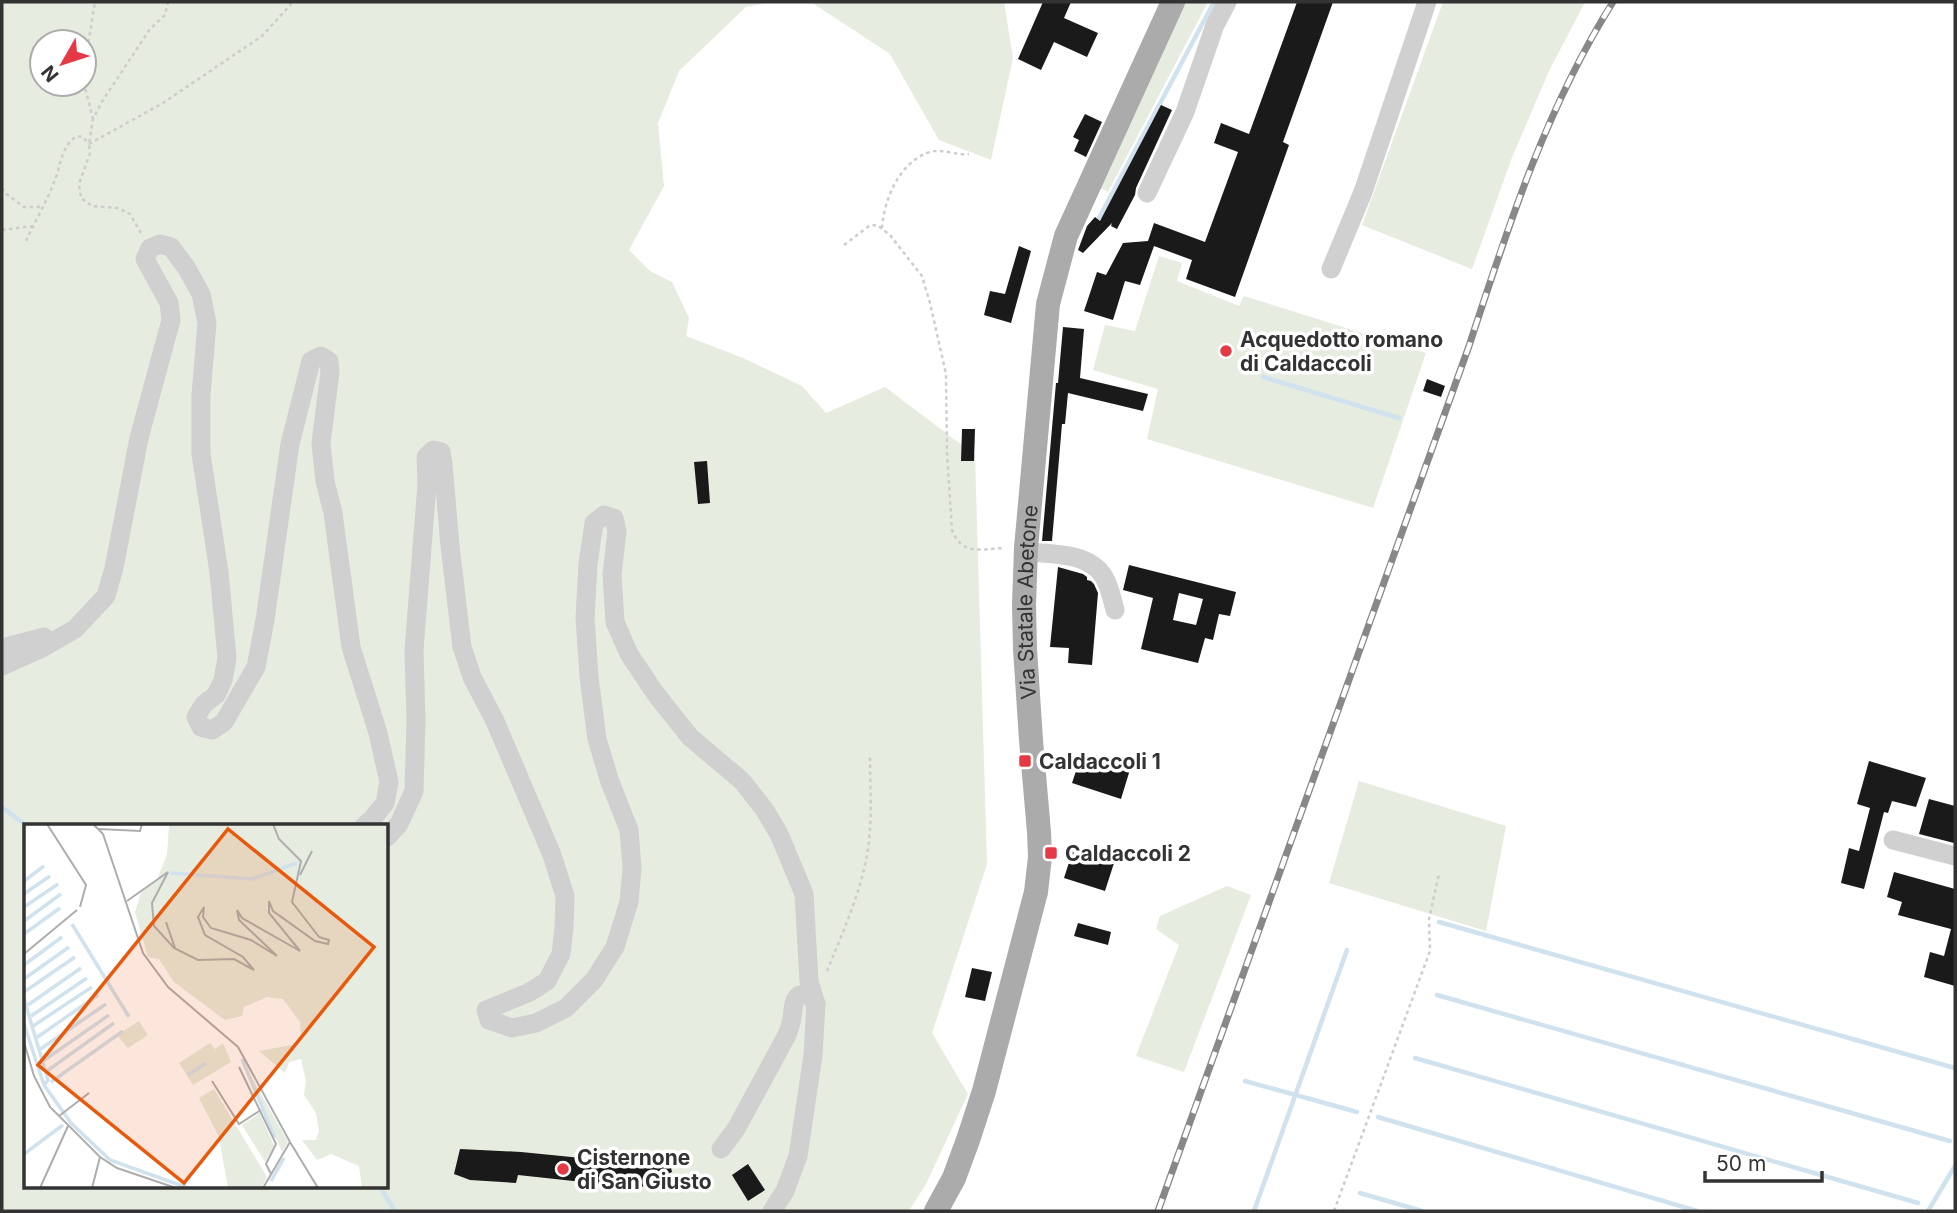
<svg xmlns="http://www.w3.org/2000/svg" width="1957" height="1213" font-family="Inter,sans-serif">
	<rect width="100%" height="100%" fill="#fff"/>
	<g fill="#e6ecdf" fill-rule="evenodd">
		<path d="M2 2H770L746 7 679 71 658 123 664 186 629 250 650 271 672 282 689 318 686 336 743 358 802 386 826 413 885 387 975 455 987 864 932 1033 968 1094 926 1184 909 1211H2ZM42 42H84V84H42ZM26 826H387V1187H26Z"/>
		<path d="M811 2H1004L1013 58 991 160 939 140 890 54Z"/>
		<path d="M1183 2H1208L1108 192 1098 187Z"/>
		<path d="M1443 2H1585L1549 71 1511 160 1472 269 1362 225Z"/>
		<path d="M1159 256 1182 263 1177 281 1239 306 1244 296 1426 353 1373 508 1147 439 1158 389 1093 370 1105 325 1135 331Z"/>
		<path d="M1359 781 1506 826 1486 931 1329 883Z"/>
		<path d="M1227 886 1251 895 1184 1072 1136 1056 1179 945 1156 929 1160 916Z"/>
	</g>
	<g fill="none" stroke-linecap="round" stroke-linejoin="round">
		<g stroke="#cfe2ee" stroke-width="4.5">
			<path d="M1099 218 1214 2"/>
			<path d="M1263 377 1399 418"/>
			<path d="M2 807 27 826"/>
			<path d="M1439 922 1955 1068"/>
			<path d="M1437 995 1950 1141"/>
			<path d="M1415 1058 1918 1203"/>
			<path d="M1245 1081 1357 1112"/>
			<path d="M1378 1117 1697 1211"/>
			<path d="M380 1187 395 1211"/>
			<path d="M1360 1193 1422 1211"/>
			<path d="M1254 1211 1347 950"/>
			<path d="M1928 1211 1955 1166"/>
		</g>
	</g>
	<g fill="#1a1a1a" fill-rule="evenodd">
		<path d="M1043 2H1071L1064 18 1098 33 1087 57 1054 42 1041 70 1018 59Z"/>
		<path d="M1297 2H1333L1283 142 1289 145 1235 297 1186 279 1192 260 1154 246 1140 285 1125 281 1113 320 1084 311 1097 272 1106 275 1123 243 1148 241 1154 223 1205 242 1238 152 1214 143 1221 123 1249 134Z"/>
		<path d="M1161 105 1172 110 1136 188 1135 195 1117 229 1111 226 1112 223 1083 253 1078 250 1087 226 1095 217 1100 221Z"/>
		<path d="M1085 114 1102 122 1086 157 1074 151 1079 140 1073 137Z"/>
		<path d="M1019 246 1031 251 1011 323 984 315 990 291 1005 294Z"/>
		<path d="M1063 327 1084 329 1080 378 1148 394 1143 411 1068 393 1065 424H1062L1052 541H1042L1056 383H1058Z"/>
		<path d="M1427 379 1445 386 1441 397 1423 391Z"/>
		<path d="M962 429H975L974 461H961Z"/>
		<path d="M707 461 710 503 698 504 694 462Z"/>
		<path d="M1129 565 1236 592 1230 616 1219 614 1213 640 1205 638 1198 663 1141 649 1153 598 1123 590ZM1179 593 1203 599 1196 625 1173 620Z"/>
		<path d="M1058 567 1083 574 1087 577V580L1091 581 1094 584 1098 593 1092 665 1068 663 1069 648 1050 647Z"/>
		<path d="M1082 753 1111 763 1113 757 1132 763 1121 799 1072 783Z"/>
		<path d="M1869 761 1926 778 1916 807 1892 801 1888 813 1884 812 1864 889 1841 883 1849 848 1859 851 1870 808 1857 804Z"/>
		<path d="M1929 799 1955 806 1954 843 1919 834Z"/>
		<path d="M1073 850 1114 863 1105 891 1064 878Z"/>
		<path d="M1894 872 1955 889V986L1924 977 1930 952 1944 956 1951 929 1898 915 1902 902 1887 897Z"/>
		<path d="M1078 923 1111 932 1108 945 1074 936Z"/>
		<path d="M972 968 992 972 985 1001 965 997Z"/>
		<path d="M460 1149 521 1152 632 1163 652 1157 653 1161 668 1155 672 1172 644 1184V1186L630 1191 629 1187 518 1175 516 1183 470 1180 454 1174Z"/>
		<path d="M748 1164 765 1190 748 1201 732 1175Z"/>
	</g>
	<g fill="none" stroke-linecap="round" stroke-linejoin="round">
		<g stroke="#cdcdcd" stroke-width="2.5" stroke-dasharray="3.5 3.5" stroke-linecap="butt">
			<path d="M84 70 95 2"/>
			<path d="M84 75 86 91 93 119"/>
			<path d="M89 144 163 103 262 36 293 2"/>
			<path d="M2 188 5 193 24 207H42"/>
			<path d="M882 228C884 199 900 161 930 152 942 148 956 156 969 154"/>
			<path d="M2 230 33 226"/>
			<path d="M141 233 130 214 118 208 92 206 81 198 79 184 90 153 89 144 93 119 103 100 150 29 165 15 168 2"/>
			<path d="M26 241C35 221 47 201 55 180 61 165 61 146 77 136L83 137 89 144"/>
			<path d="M844 245 869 226 877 225 890 235 922 276 930 303 946 374 947 453 952 530C962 556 982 549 1005 548"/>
			<path d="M827 971C844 929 864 886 869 841 872 813 870 783 870 754"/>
			<path d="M1334 1211 1430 951 1429 919 1439 874"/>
		</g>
		<g stroke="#d0d0d0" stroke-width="19">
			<path d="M1147 193 1185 112 1215 25 1227 2"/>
			<path d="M1331 269 1363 192 1427 2"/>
			<path d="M1026 552C1051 554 1089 552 1104 577 1110 587 1112 599 1115 610"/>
			<path d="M2 648 44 637"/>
			<path d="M2 666 42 648 75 629 106 596 114 568 139 438 171 320 169 303 145 259 150 248 160 244 171 247 186 267 201 294 207 323 201 395V454L219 572 227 658 223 680 216 695 204 704 196 717 201 727 212 730 224 722 256 667 265 620 290 444 311 361 321 356 329 361 330 372 321 443 325 481 333 513 351 647 378 733 389 782 385 803 373 818 364 826"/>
			<path d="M387 837 399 824 414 791 416 721 414 650 427 484 426 457 433 450 441 452 443 464 450 546 462 647 472 677 495 721 552 855 565 896 564 928 561 954 547 981 530 992 486 1010 489 1020 512 1028 536 1023 566 1008 594 980 615 947 629 902 632 868 629 830 610 782 597 739 589 677 585 618 588 564 594 523 604 515 614 518 617 531 612 574 615 622 629 654 655 693 690 737 742 781 764 809 779 834 804 894 809 981 816 1004 813 1055 798 1156 785 1191 772 1211"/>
			<path d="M1893 840 1955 856"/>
			<path d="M721 1149 736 1129 787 1035C789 1030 791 1024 792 1018 794 1005 792 994 808 993L816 1004"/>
		</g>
		<path stroke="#ababab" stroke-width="24" id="s1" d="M936 1211 954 1178 968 1140 984 1091 1036 892 1040 857 1039 832 1031 740 1025 649 1024 605 1026 548 1048 304 1066 236 1173 2"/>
		<defs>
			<path id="rail" d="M1158 1211 1469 346C1508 227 1546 108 1613 2"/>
		</defs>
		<use href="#rail" stroke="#888" stroke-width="7"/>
		<use href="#rail" stroke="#fff" stroke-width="4.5" stroke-dasharray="13" stroke-linecap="butt"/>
	</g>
	<g fill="#e63946" stroke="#fff" stroke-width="2.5">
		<circle cx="1226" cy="351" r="7"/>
		<rect x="1018" y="754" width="14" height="14" rx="3.5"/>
		<rect x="1044" y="846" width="14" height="14" rx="3.5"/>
		<circle cx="563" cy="1169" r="7"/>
	</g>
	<g text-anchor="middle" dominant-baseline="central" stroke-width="7" stroke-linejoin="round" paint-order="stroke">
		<g font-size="21" font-weight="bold" fill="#333" stroke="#fff" text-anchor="start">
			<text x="1240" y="339">Acquedotto romano<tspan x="1240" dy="24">di Caldaccoli</tspan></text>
			<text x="1039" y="761">Caldaccoli 1</text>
			<text x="1065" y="853">Caldaccoli 2</text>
			<text x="577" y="1157">Cisternone<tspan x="577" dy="24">di San Giusto</tspan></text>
		</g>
		<g font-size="21" fill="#333" stroke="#fff">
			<text stroke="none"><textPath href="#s1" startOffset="626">Via Statale Abetone</textPath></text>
		</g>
	</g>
	<g transform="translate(24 824)">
		<rect width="364" height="364" fill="#fff"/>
		<path d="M145 0H364V364H338L335 342 307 330 293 336 278 316H292L295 307 292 289 280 271 282 257 277 235 265 238 261 249 235 227 273 220 277 213 276 198 259 175 243 173 220 183 218 192 201 196 150 158 135 135 124 133 111 88 117 69 133 55 143 31ZM115 197 124 211 104 224 93 211ZM186 219 191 225 199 219 207 238 169 261 155 239ZM219 238 264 318 258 328 248 305ZM190 265 243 353 237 364H204L195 313 175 274ZM236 289 250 322 241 338 218 301Z" fill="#e6ecdf"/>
		<path fill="none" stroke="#cfe2ee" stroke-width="3.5" d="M146 49 228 55 273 39M0 57 20 42M0 70 26 52M0 83 34 60M0 97 37 70M48 100 105 193M0 110 36 84M0 141 38 113M0 155 45 123M0 168 51 133M0 175 24 256 20 261M4 181 57 144M7 192 63 154M0 200 20 261 47 299 86 336 164 364M9 202 68 163M12 214 74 171M15 226 82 180M218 235 251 314M19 237 85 191M23 247 90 199M164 251 182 239M27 258 99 207M0 330 39 301M247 357 260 334"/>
		<path fill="none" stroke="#adadad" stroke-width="2" d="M23 0 62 61 56 83M69 0 79 10 119 129 144 163 214 223 266 318 239 364M75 5 116 7 118 0M276 51 288 27M103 77 144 48 128 79 130 102 150 124 174 136 210 135 230 146 219 133 181 111 174 93 180 83 179 93 187 104 227 116 253 132 215 96 213 86 218 94 276 127 245 89V77L249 87 291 117 304 120 305 116 295 113 268 78 277 37 255 15 249 0M142 98 151 124M0 130 53 86M0 218 10 252 26 283 76 333 93 344 152 364M215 243 252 320 242 340 247 350M188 257 215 300 237 286M35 292 65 269M266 318 294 364M16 364 44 302M68 364 76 333"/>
		<path fill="#e8590c" fill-opacity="0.15" stroke="#e8590c" stroke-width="3.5" d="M204 5 350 123 160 359 14 241Z"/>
		<rect width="364" height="364" fill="none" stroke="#333" stroke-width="3.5"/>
	</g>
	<rect width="1957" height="1213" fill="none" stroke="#333333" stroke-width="7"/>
	<g transform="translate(63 63) rotate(231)"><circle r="33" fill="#ffffff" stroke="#adadad" stroke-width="2"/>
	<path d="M0-5L12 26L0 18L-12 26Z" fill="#e63946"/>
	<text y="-10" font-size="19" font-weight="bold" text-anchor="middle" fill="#333333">N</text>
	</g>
	<path d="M1705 1171v10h117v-10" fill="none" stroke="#333333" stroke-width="3.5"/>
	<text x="1716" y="1171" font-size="21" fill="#333333" stroke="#ffffff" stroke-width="5" paint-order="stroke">50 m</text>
</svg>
